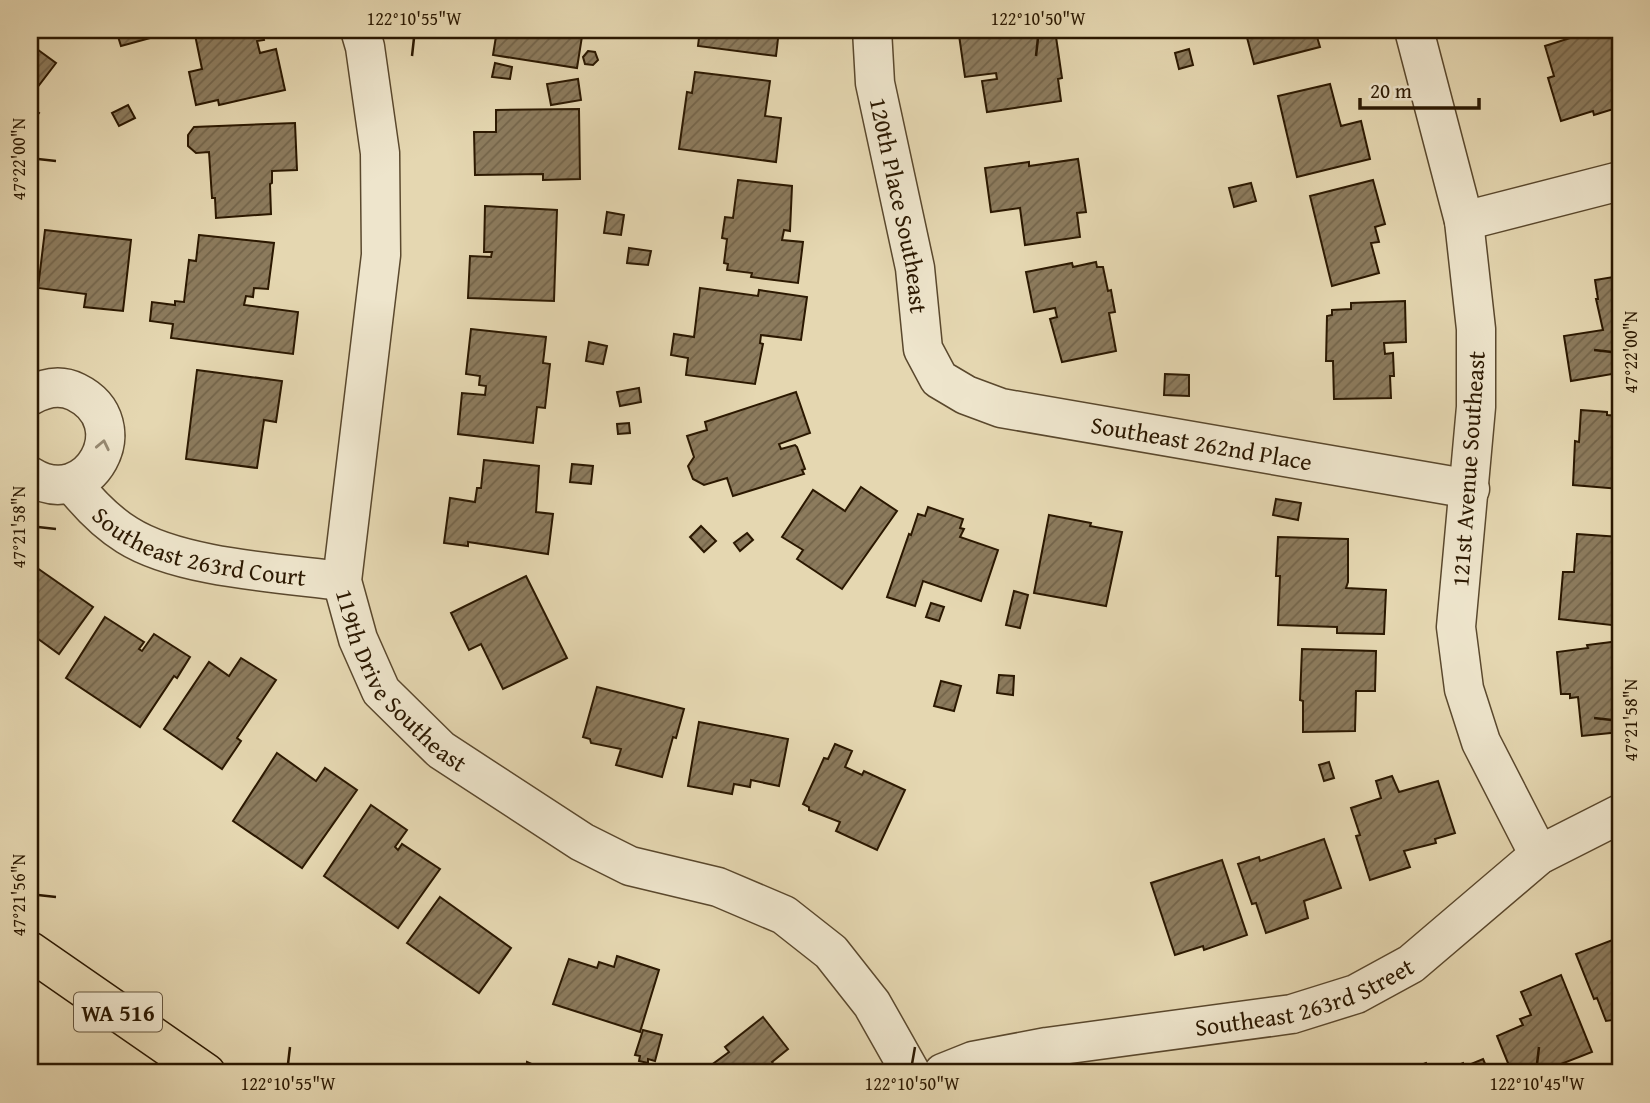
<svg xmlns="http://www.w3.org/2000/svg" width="1650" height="1103" font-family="'Gentium Book Plus',serif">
	<defs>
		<pattern id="building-hatch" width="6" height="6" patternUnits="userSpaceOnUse" patternTransform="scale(1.75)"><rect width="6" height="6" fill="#8c7b5d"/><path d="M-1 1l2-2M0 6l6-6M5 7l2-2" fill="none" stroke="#73644a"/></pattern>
	</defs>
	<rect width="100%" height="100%" fill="#e5d7b1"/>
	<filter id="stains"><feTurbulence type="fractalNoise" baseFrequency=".00286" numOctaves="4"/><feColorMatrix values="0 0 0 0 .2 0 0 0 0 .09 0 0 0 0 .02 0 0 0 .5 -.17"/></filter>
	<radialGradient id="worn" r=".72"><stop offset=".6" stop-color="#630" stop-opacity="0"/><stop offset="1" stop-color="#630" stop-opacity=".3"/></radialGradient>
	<g fill="url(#building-hatch)" stroke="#2b1801" stroke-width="2">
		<path d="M116 30H147L150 38 121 46Z"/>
		<path d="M194 30H269L262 31 264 40 257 41 260 53 276 49 285 90 219 105 218 100 196 105 189 72 202 69Z"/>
		<path d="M497 30H583L577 68 493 55Z"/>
		<path d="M700 30H779L776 56 698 46Z"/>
		<path d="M998 30H1055L1062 78 1058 79 1061 101 987 112 982 81 997 79 996 73 965 77 959 35Z"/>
		<path d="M1245 30H1315L1320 47 1254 64Z"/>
		<path d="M1581 30H1620V107L1594 115 1593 111 1561 121 1548 78 1554 76 1545 46 1583 34Z"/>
		<path d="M30 44 56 63 30 97Z"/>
		<path d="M1189 49 1193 65 1179 69 1175 53Z"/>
		<path d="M588 51 595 52 598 60 593 65 585 64 583 57Z"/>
		<path d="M495 63 512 67 510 79 492 77Z"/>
		<path d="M695 72 770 81 765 116 781 118 776 162 679 149 687 92 692 93Z"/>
		<path d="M578 79 581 100 551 105 547 84Z"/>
		<path d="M1330 84 1341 126 1361 121 1370 159 1297 177 1278 96Z"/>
		<path d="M128 105 135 118 119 126 112 113Z"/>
		<path d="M30 106 39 113 30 125Z"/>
		<path d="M579 109 580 179 543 180V174L475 175 474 132H496V110Z"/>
		<path d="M295 123 297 170 272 171V183L270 184 271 214 216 218 215 198H212L209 152 196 153 188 146V135L194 127Z"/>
		<path d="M1078 159 1086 212 1077 213 1080 237 1025 245 1020 208 991 212 985 168 1029 162V166Z"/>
		<path d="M738 180 792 186 790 231 784 230 782 240 803 242 798 283 751 277 752 273 727 270 728 264 724 263 727 239 722 238 725 217 733 218Z"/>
		<path d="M1373 180 1385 224 1375 227 1379 242 1371 243 1379 273 1332 286 1310 196Z"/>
		<path d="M1251 183 1256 201 1234 207 1229 188Z"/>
		<path d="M485 206 557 210 554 301 468 298 470 256 491 257 492 252H484Z"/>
		<path d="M607 212 624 215 621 235 604 233Z"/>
		<path d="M45 230 131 240 123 311 84 307 86 294 38 288Z"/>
		<path d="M199 235 274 243 268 289 254 288 253 297 246 296 244 305 298 312 293 354 171 338 173 324 150 321 152 302 175 305V301L184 302 189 260 196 261Z"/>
		<path d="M629 248 651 251 648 265 627 263Z"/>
		<path d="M1096 262 1097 267H1103L1108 291 1111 290 1115 312 1109 313 1116 351 1062 362 1050 319 1057 317 1055 308 1034 312 1026 272 1072 263 1073 267Z"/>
		<path d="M1620 276V368H1617L1618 373 1571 381 1564 336 1603 330 1596 299H1598L1595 280Z"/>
		<path d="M700 288 758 296 759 290 807 297 801 340 761 335 760 343 763 344 755 384 686 375 688 358 671 355 674 334 694 337Z"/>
		<path d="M1405 301 1406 342 1384 343 1385 354 1393 353 1394 376H1390L1391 398 1334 399 1333 361H1326L1327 316 1332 315V310L1351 309V303Z"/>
		<path d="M471 329 546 337 543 363 550 364 545 408 537 407 533 443 458 434 462 393 485 395 486 386 479 385 480 376 466 374Z"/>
		<path d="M589 342 607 346 603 364 586 361Z"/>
		<path d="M197 370 282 381 276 422 264 420 257 468 186 459Z"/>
		<path d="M1165 374 1189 375V396L1164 395Z"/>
		<path d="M639 388 641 402 620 406 617 392Z"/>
		<path d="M796 392 810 433 779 444 781 449 795 445 797 447 805 469 802 470 804 474 733 496 727 478 704 485 693 479 688 466 694 457 687 436 707 430 705 422Z"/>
		<path d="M1581 410 1607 412V415L1620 416V489L1573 485 1575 441 1579 442Z"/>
		<path d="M629 423 630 433 618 434 617 424Z"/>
		<path d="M484 460 539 466 536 512 553 514 548 554 468 542V546L444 543 450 498 475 502 477 488H481Z"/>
		<path d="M572 464 593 466 591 484 570 482Z"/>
		<path d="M861 487 897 511 842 589 797 559 803 550 782 537 813 490 845 511Z"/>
		<path d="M1276 499 1301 503 1298 520 1273 515Z"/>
		<path d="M928 507 963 519 960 528 964 529 960 537 998 550 981 601 923 581 915 606 887 597 909 534 911 535 918 514 925 516Z"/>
		<path d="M1049 515 1091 523 1090 526 1122 532 1106 606 1034 593Z"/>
		<path d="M701 526 716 541 704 552 690 537Z"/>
		<path d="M747 533 753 540 740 551 734 543Z"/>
		<path d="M1577 534 1620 537V626L1559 619 1563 572H1574Z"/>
		<path d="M1278 537 1348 539V582L1346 588 1386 590 1384 634 1337 633V627L1278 625 1280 576H1276Z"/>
		<path d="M30 563 93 607 59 654 30 633Z"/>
		<path d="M526 576 567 658 503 689 481 644 469 650 451 613Z"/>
		<path d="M1014 591 1028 595 1020 628 1006 625Z"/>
		<path d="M931 603 944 607 939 621 926 617Z"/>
		<path d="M105 617 144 642 139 649 142 651 154 634 190 657 177 678 174 676 140 727 66 678Z"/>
		<path d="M1620 641V732L1582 736 1578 697 1570 698V694H1561L1557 652 1588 648 1587 645Z"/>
		<path d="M1302 649 1376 651 1375 691H1356L1355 731 1303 732V701L1300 700Z"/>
		<path d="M241 658 276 680 237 738 241 741 222 769 164 729 209 662 229 676Z"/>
		<path d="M999 675 1014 676 1013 695 997 693Z"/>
		<path d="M941 681 961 686 954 711 934 706Z"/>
		<path d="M597 687 684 709 676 738 673 737 662 777 616 765 621 749 591 743 590 739 583 737Z"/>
		<path d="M699 722 788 739 779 786 751 780 750 787 734 784 732 794 688 786Z"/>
		<path d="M835 744 852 751 845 767 862 775 864 771 905 790 877 850 836 831 840 822 809 810V807L803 804 824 758 828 759Z"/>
		<path d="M277 753 316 781 325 768 357 790 302 868 233 821Z"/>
		<path d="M1329 762 1334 778 1324 781 1319 765Z"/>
		<path d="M1392 776 1399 792 1438 781 1455 833 1435 839 1436 843 1404 851 1410 867 1370 880 1356 836 1360 835 1351 808 1381 798 1376 781Z"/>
		<path d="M371 805 407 830 395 847 398 850 402 844 440 869 398 928 324 876Z"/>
		<path d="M1324 839 1341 888 1304 901 1308 918 1266 933 1256 903 1252 904 1238 864 1259 857 1260 861Z"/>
		<path d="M1222 860 1247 935 1204 950 1203 946 1175 955 1151 883Z"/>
		<path d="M440 897 511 948 479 993 407 943Z"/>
		<path d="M1615 939 1620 953V1019L1606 1021 1597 998 1594 999 1576 954Z"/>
		<path d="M617 956 659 970 640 1032 553 1004 569 959 597 968 599 962 614 967Z"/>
		<path d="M1561 975 1592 1052 1538 1073H1512L1497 1036 1523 1025 1520 1019 1531 1015 1521 992Z"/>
		<path d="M763 1017 788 1049 772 1062 778 1070 784 1065 790 1073H709L713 1070 710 1066 729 1052 725 1047Z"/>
		<path d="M643 1030 662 1035 655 1061 648 1059V1063L639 1061 640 1056 635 1055Z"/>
		<path d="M1483 1059 1489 1073 1441 1072 1463 1063 1464 1067Z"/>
		<path d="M527 1062 543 1069 544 1073H526Z"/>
		<path d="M1426 1063 1431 1073H1400Z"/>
	</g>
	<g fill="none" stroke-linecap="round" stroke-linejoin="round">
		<defs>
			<g id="minor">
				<path id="s1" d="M360 30 365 47 380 153 381 255 342 581 358 639 381 691 441 750 582 842 630 866 718 887 784 915 831 952 872 1004 911 1073"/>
				<path id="s2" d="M872 30 875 83 915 268 923 349 939 379 966 395 1001 408 1470 489"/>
				<path d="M1414 30 1464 221 1476 329V407L1456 627 1464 689 1481 742 1539 855"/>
				<path d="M1464 221 1620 181"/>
				<path d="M30 396C44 388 60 384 76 392 139 423 89 513 30 476"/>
				<path id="s3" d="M72 483C87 502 106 522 127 535 179 568 280 573 342 581"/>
				<path id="s4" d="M943 1073 973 1061 1047 1047 1292 1014 1356 994 1411 964 1539 855 1620 814"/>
			</g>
			<path id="major" d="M30 951 206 1073"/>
		</defs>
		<use href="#minor" stroke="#5a482d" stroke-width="41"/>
		<use href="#major" stroke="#2b1801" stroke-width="41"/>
		<use href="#minor" stroke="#eee5cc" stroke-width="38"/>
		<use href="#major" stroke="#e5d7b1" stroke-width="38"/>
	</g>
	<defs><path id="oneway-chevron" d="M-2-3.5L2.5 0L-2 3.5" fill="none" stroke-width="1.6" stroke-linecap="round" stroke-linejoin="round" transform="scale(1.75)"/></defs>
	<use stroke="#968971" href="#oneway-chevron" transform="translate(103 445) rotate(-78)"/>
	<path fill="none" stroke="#2b1801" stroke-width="2.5" d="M412 56 414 38M1036 56 1038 38M38 159 56 161M1594 350 1612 352M38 527 56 529M1594 718 1612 720M38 895 56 897M288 1064 290 1047M912 1064 915 1047M1537 1064 1539 1047"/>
	<g text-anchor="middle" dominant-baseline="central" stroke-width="7" stroke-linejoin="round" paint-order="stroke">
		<rect fill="#eee5cc" stroke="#66563e" stroke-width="2" x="74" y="992.5" width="88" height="39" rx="5"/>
		<g font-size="23" font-weight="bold" fill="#2b1801">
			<text x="118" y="1012">WA 516</text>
		</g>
		<g font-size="24" fill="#2b1801" stroke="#eee5cc">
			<text stroke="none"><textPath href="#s2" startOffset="178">120th Place Southeast</textPath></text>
			<text stroke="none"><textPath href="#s2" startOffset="630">Southeast 262nd Place</textPath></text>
			<text transform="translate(1468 469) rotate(-86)">121st Avenue Southeast</text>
			<text stroke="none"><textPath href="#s3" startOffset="149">Southeast 263rd Court</textPath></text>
			<text stroke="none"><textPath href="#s1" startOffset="674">119th Drive Southeast</textPath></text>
			<text stroke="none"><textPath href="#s4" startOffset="371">Southeast 263rd Street</textPath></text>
		</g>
	</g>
	<rect width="1650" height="1103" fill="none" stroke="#e5d7b1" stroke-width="77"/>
	<path d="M1360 98v10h119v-10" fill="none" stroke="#2b1801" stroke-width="3.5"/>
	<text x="1370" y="98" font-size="21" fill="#2b1801" stroke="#eee5cc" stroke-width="5" paint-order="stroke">20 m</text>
	<rect x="38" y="38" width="1574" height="1026" fill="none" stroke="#2b1801" stroke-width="2.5"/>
	<g font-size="18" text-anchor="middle" fill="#2b1801">
		<text x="414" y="25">122°10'55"W</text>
		<text x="1038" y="25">122°10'50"W</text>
		<text transform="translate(19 159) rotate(-90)" y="6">47°22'00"N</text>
		<text transform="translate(1631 352) rotate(-90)" y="6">47°22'00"N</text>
		<text transform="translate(19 527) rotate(-90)" y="6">47°21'58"N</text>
		<text transform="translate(1631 720) rotate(-90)" y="6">47°21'58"N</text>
		<text transform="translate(19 895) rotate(-90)" y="6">47°21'56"N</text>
		<text x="288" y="1090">122°10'55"W</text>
		<text x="912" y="1090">122°10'50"W</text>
		<text x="1537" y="1090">122°10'45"W</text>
	</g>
	<rect width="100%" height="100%" filter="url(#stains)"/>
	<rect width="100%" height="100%" fill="url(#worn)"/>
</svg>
